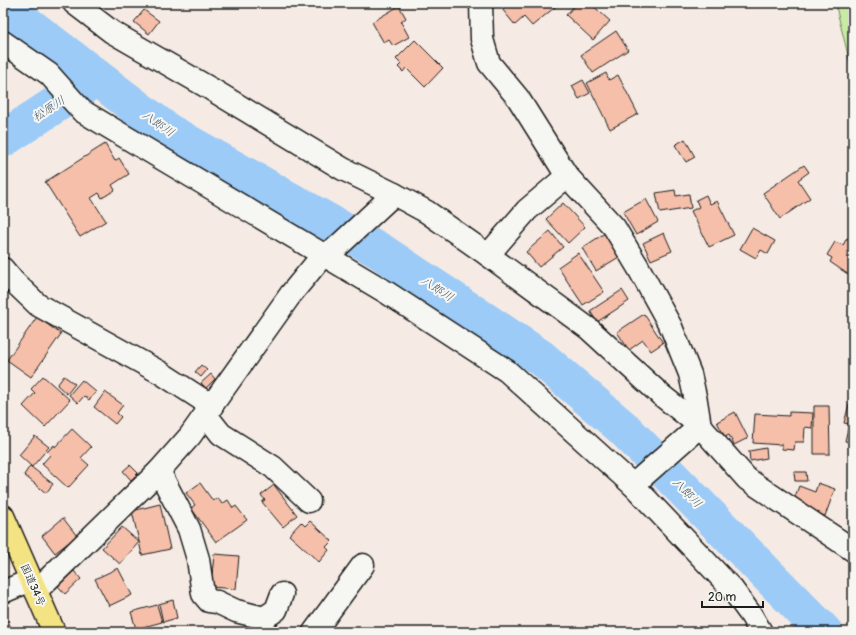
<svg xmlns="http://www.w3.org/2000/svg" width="856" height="635" font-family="Pangolin,'Klee One',sans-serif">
	<rect width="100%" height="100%" fill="#f6ebe4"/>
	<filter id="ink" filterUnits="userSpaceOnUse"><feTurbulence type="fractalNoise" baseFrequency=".025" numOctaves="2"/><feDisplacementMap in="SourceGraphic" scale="8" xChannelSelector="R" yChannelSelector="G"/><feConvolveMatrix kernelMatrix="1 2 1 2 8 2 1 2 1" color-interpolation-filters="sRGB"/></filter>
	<g filter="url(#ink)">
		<path fill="#c8eba4" stroke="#728460" d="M835 3H853V64L850 63Z"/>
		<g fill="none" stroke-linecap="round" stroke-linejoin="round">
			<g stroke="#9ccbf8" stroke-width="37">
				<path d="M3 6 167 131 380 251 541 358 624 429 824 632"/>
				<path d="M3 139 96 78"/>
			</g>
		</g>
		<g fill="#f6bfaa" stroke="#1c1c1c">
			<path d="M510 3H560L532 26 524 17 515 25 502 9Z"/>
			<path d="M577 3H590L610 21 593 40 566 15Z"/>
			<path d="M399 6 406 18 401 22 409 37 393 46 389 40 384 43 372 22Z"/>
			<path d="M144 10 159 21 149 34 134 22Z"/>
			<path d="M616 31 628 50 593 73 581 55Z"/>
			<path d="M415 40 443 68 425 87 406 68 403 72 398 67 401 64 396 59Z"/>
			<path d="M606 73 609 80 618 75 638 114 610 129 587 83Z"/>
			<path d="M583 80 590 93 579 99 572 86Z"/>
			<path d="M685 139 695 157 686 162 675 145Z"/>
			<path d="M105 144 115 161 119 158 129 174 112 185 115 190 102 198 99 193 91 198 106 221 80 237 45 182Z"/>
			<path d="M804 165 809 172 798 180 810 198 780 219 763 193Z"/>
			<path d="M675 190 676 196 689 194 691 208 660 213 656 193Z"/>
			<path d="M706 195 710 204 717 201 734 235 709 247 691 211 699 207 696 200Z"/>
			<path d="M646 199 658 222 636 235 623 212Z"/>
			<path d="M563 203 585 227 568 243 546 219Z"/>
			<path d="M752 228 775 241 768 254 761 250 756 258 740 249Z"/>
			<path d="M550 231 563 247 539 267 526 252Z"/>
			<path d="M605 233 619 257 596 271 582 248Z"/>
			<path d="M664 233 672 251 651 260 643 243Z"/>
			<path d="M847 238 853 241V281L851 279 852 277 830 262 832 258 827 255 835 242 843 245Z"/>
			<path d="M578 253 604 292 583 305 558 267Z"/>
			<path d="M622 290 629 301 597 322 590 311Z"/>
			<path d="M644 314 663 343 651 351 643 340 629 350 617 332Z"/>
			<path d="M37 317 61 334 31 377 7 360Z"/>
			<path d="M201 365 207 370 201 377 195 372Z"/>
			<path d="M211 374 215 379 206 388 201 383Z"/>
			<path d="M43 376 70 400 45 427 23 406 35 393 31 389Z"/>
			<path d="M64 376 75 384 67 394 57 385Z"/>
			<path d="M82 380 96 392 89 400 84 396 78 403 69 395Z"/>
			<path d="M105 392 123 405 117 413 121 417 115 424 94 407Z"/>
			<path d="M851 397H853V443L845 441 849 424 844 423Z"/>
			<path d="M814 406H829L830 454H814Z"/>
			<path d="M735 412 748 438 734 445 729 435 725 437 717 422Z"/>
			<path d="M789 412 813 413 812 428 805 427 804 442H795L794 450 782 449V445L753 443 755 414 789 416Z"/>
			<path d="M72 429 91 447 81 458 89 465 68 488 42 464 50 455 47 452 54 445 55 447Z"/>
			<path d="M35 436 49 447 32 467 19 455Z"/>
			<path d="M766 448 767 458 750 461 749 451Z"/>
			<path d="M130 465 138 473 131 480 123 471Z"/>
			<path d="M30 466 53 484 46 493 24 475Z"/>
			<path d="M794 472H806L807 481H795Z"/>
			<path d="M200 483 213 501 218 498 222 504 228 500 233 508 236 506 247 520 216 542 191 508 195 505 186 493Z"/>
			<path d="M818 483 835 489 825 516 806 509 793 502 799 486 815 492Z"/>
			<path d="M274 485 297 515 283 527 262 502 265 500 261 495Z"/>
			<path d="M160 504 170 549 142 555 132 511Z"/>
			<path d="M63 518 77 536 55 553 42 536Z"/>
			<path d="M310 521 332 541 326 547 329 550 319 562 289 535 301 522 305 526Z"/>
			<path d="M122 527 139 542 120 564 102 548Z"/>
			<path d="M214 554 239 556 236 589 211 587Z"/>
			<path d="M118 568 132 595 109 606 95 579Z"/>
			<path d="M74 571 81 579 65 594 58 586Z"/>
			<path d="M173 600 177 618 163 622 159 604Z"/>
			<path d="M157 605 162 622 136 629 131 612Z"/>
			<path d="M3 610 13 632H3Z"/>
		</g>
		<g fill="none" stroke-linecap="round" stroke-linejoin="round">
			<defs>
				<g id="street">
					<path d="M74 3 112 32 211 89 343 169 394 194"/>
					<path d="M481 3 482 39 489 63 518 98 567 176 614 227 638 267 671 327 690 374 696 401 700 426"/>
					<path d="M3 42 49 74 82 111 386 292 507 371 633 485 732 589 751 615 761 632"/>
					<path d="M488 255 527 210 567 176"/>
					<path d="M3 269 14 282 38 305 161 373 212 406"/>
					<path d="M206 415 221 434 273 467 309 501"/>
					<path d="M159 471 189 529 198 559 203 594 209 601 217 602 236 611 264 618 276 610 282 594"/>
					<path d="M633 485 700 426"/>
					<path d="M36 591 159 471 190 436 291 294 323 255 336 248 394 194 427 212 488 255 589 329 661 395 700 426 747 479 853 550"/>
					<path d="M3 592 31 580"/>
					<path d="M314 632 363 565"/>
				</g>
				<path id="highway" d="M3 516 54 632"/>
			</defs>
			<use href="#street" stroke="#1c1c1c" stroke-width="25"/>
			<use href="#highway" stroke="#1c1c1c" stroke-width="25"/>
			<use href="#street" stroke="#f6f6f2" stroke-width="22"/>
			<use href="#highway" stroke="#f4e382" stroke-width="22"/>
		</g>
	</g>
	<g text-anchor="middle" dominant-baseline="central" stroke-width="4" stroke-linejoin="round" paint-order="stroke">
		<g font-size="11" fill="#1c1c1c" stroke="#f6f6f2">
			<text transform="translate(33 585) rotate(66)">国道34号</text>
		</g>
		<g font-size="12" font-style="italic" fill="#495969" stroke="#f6f6f2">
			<text transform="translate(49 109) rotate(-33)">松原川</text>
			<text transform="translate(158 124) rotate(35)">八郎川</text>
			<text transform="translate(437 289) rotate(33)">八郎川</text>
			<text transform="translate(687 493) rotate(46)">八郎川</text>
		</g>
	</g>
	<rect width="856" height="635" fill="none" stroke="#f6f6f2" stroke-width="16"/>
	<rect x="8" y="8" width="840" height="619" fill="none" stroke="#1c1c1c" stroke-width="1.5" filter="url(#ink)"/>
	<path d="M702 601v6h61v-6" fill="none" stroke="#1c1c1c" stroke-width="2"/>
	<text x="708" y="601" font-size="12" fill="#1c1c1c" stroke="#f6f6f2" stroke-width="3" paint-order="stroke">20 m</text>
</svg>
